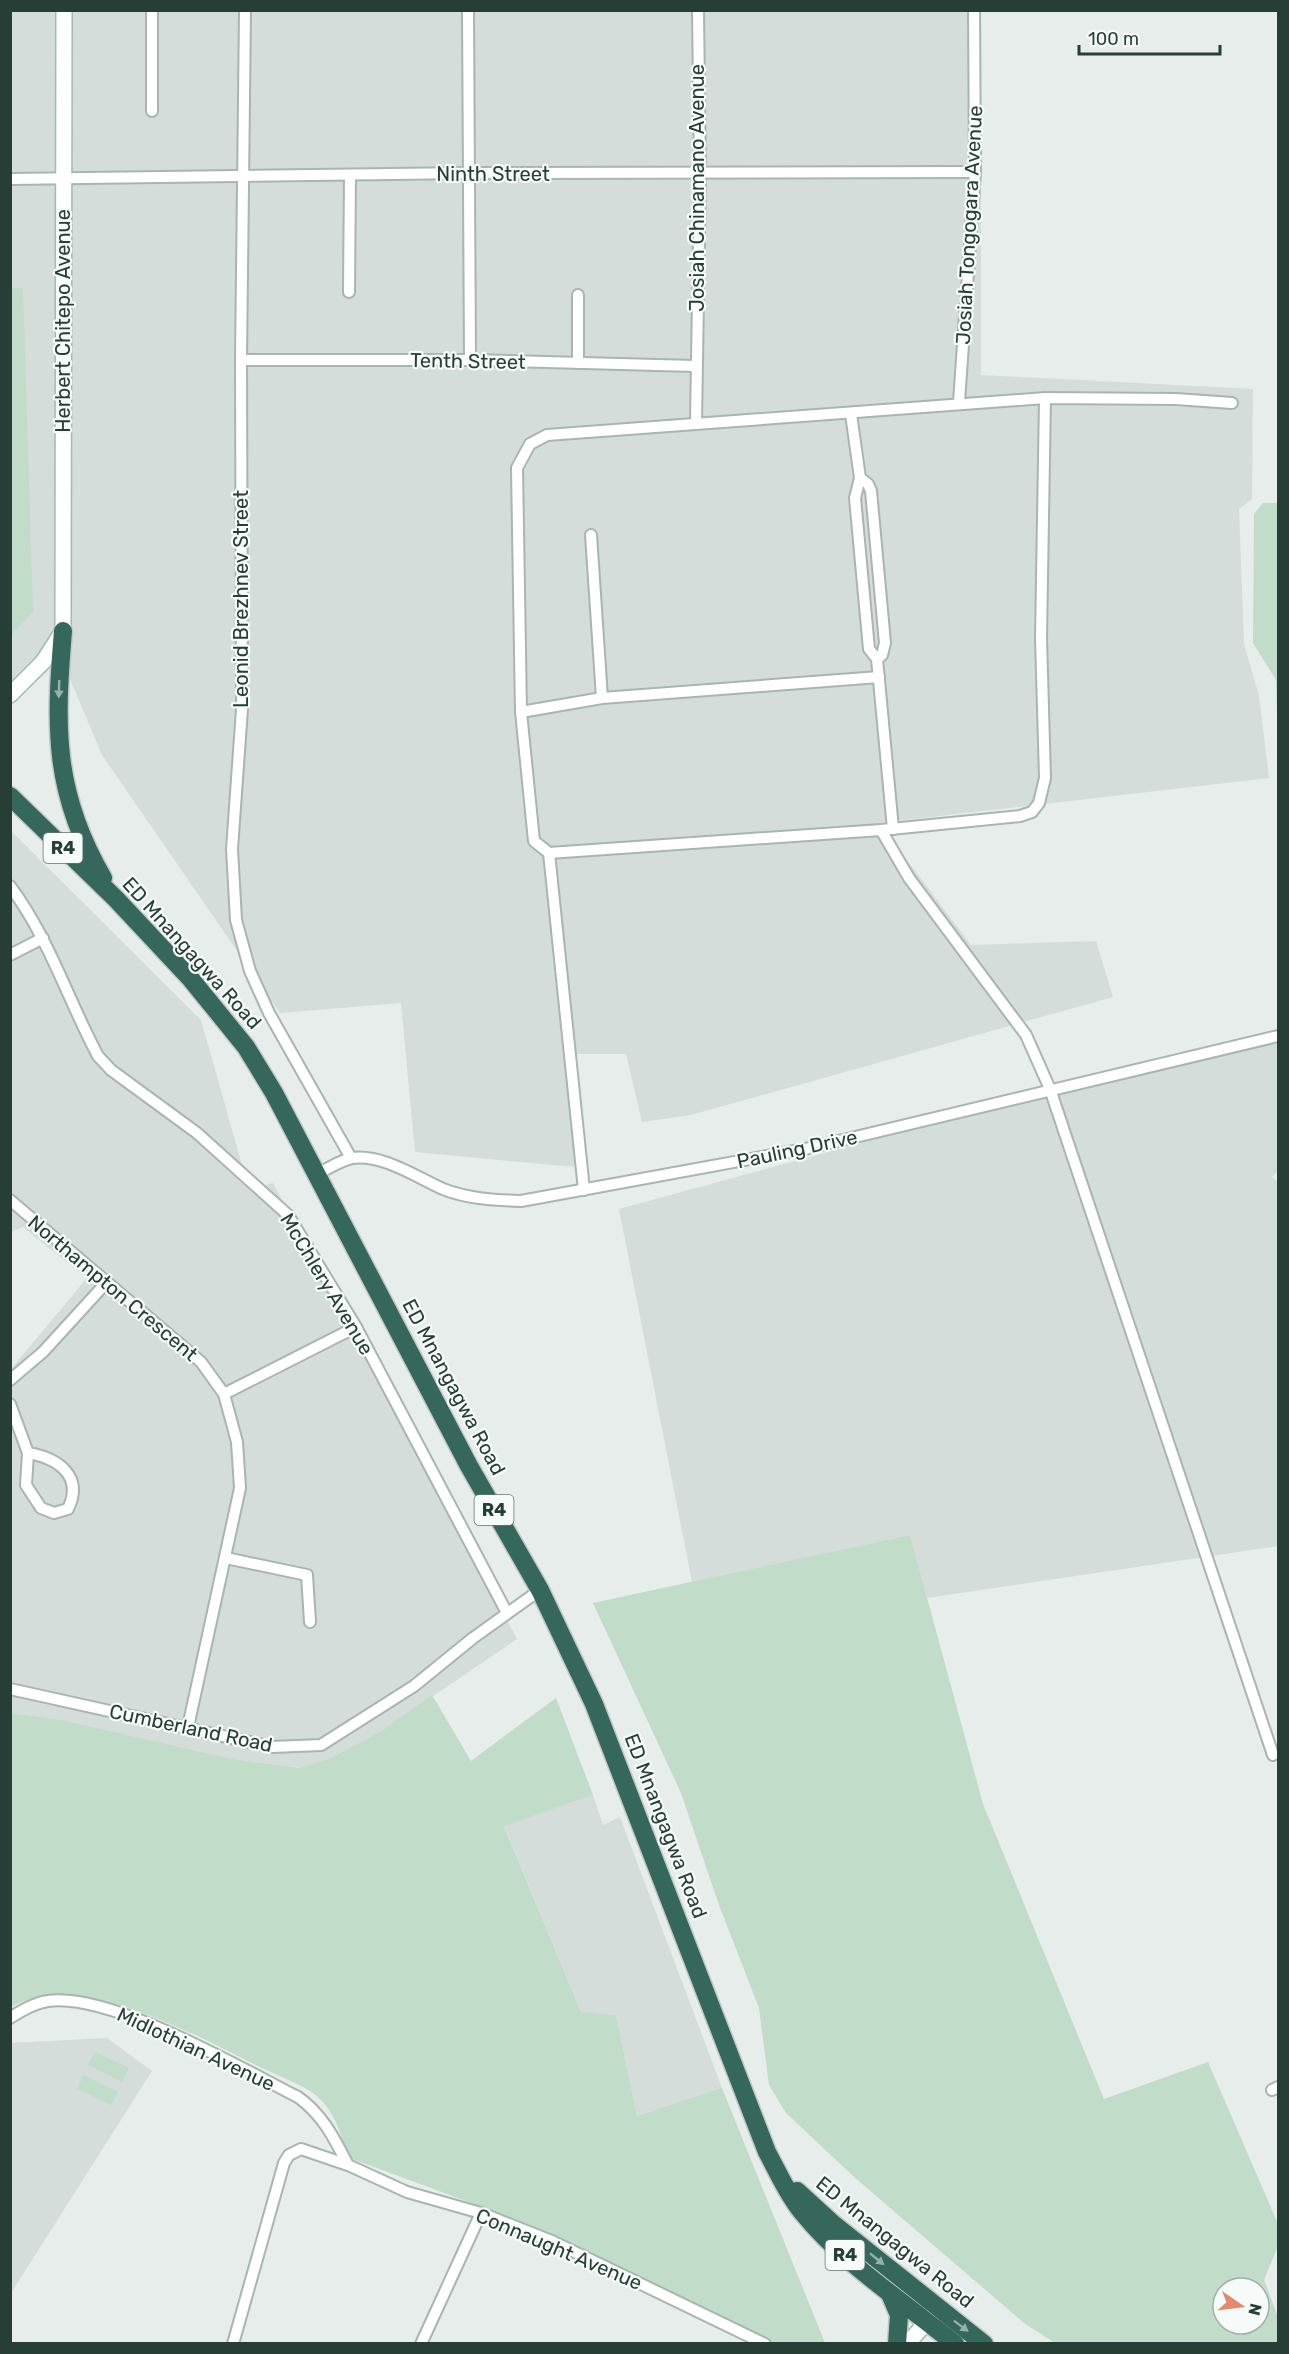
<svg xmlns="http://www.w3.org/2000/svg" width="1289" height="2354" font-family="Rubik,sans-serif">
	<rect width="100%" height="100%" fill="#e6edea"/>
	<g fill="#d4ddd9">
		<path d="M11 11H981V375L1253 389 1252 499 1239 509 1244 644 1259 696 1269 778 879 823 971 945 1096 941 1113 997 691 1115 642 1122 626 1054H571L574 1167 415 1152 401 1003 280 1013 102 755 62 660 11 701Z"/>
		<path d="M10 830 201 1020 249 1190 273 1183 517 1639 383 1730 331 1758 301 1768 233 1759 62 1720 11 1713V1369L87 1278 23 1227 11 1232Z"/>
		<path d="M1278 1029V1171L1272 1177 1278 1182V1546L927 1598 910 1535 692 1582 619 1209Z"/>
		<path d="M593 1795 603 1825 620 1817 722 2088 637 2116 616 2015 581 2012 504 1825Z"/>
		<path d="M107 2038 152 2071 11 2293V2043Z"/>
	</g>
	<g fill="#c1dcc8" fill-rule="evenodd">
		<path d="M11 288H23L33 612 11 635Z"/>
		<path d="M1263 503H1278V752L1276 680 1253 643 1254 514Z"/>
		<path d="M910 1535 983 1804 1104 2099 1208 2062 1278 2224V2246L1264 2280 1278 2317V2343H1055L1024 2323 853 2176 786 2113 769 2085 759 2008 719 1905 681 1793 593 1603ZM1223 2288H1259V2324H1223Z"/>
		<path d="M432 1695 471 1761 556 1698 593 1795 504 1826 581 2012 616 2015 637 2116 722 2088 825 2343H763L605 2265 466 2201 347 2157C341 2134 336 2114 318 2097 305 2085 273 2074 256 2065 193 2034 78 1969 11 2007V1713L62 1720 233 1759 300 1768 331 1758 383 1730Z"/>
		<path d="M95 2052 129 2068 122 2082 88 2065Z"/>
		<path d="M84 2075 118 2092 111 2105 77 2088Z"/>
	</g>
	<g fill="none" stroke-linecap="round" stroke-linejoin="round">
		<defs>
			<g id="street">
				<path d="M152 10V111"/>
				<path d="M245 10 241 360 242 709 232 849 236 920 250 971 269 1013 351 1158"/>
				<path d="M468 10 470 360"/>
				<path d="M10 179 468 173 975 172"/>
				<path d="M349 292 350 175"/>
				<path d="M241 360H470L695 366"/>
				<path d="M578 363V295"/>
				<path d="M959 402 975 172 974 10"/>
				<path d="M851 414 860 478 855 498 869 649 877 659 893 829"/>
				<path d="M696 424 700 173 698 10"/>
				<path d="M860 478 868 484 871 491 885 643 882 655 877 659"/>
				<path d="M591 535 602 698"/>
				<path d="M521 712 602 698 879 677"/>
				<path d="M881 830 909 878 1026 1035 1050 1089 1273 1755"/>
				<path d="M549 853 881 830 1020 816 1032 812 1039 803 1045 778 1041 638 1045 398"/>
				<path d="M10 886C49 938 68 1000 98 1056L111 1070 197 1133 288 1215 356 1327 507 1613"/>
				<path d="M10 955 43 938"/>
				<path d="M318 1173C328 1169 341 1160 352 1158 383 1154 416 1177 443 1189 468 1199 495 1200 521 1201L805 1149 1278 1036"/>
				<path d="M584 1190 549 853 534 841 521 712 517 468 530 444 547 435 1045 398 1176 399 1232 403"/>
				<path d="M10 1200 201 1362 224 1394 237 1442 240 1488 188 1727"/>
				<path d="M10 1380 43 1352 106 1283"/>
				<path d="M224 1394 356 1327"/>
				<path d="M10 1404 28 1453 26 1485 41 1508 54 1513 68 1509C84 1476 58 1458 28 1453"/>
				<path d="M226 1558 307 1575 310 1622"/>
				<path d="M10 1689 272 1747 321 1745 414 1686 473 1638 540 1590"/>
				<path d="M10 2018C22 2010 34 2003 48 2001 110 1992 240 2068 298 2097 323 2115 334 2138 348 2165"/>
				<path d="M1272 2090 1278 2087"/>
				<path d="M233 2344 284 2163 289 2155 301 2149 348 2165 407 2192 481 2213 554 2242 765 2344"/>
				<path d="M421 2344 481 2213"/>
			</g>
			<g id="secondary">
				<path d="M10 695 43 662 63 631 64 10"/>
				<path d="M907 2344 935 2313"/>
			</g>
			<g id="highway">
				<path d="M63 631C55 727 53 792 103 878"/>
				<path d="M10 796 116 899 190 978 246 1047 274 1093 469 1466 540 1590 594 1704 767 2152C778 2172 787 2194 802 2212 844 2264 904 2302 955 2344"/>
				<path d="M797 2191 832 2223 984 2344"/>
				<path d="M890 2294 899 2315 897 2344"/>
			</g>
		</defs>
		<use href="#street" stroke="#a9b5b1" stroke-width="14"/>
		<use href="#secondary" stroke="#a5b8b1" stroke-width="18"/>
		<use href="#highway" stroke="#c3c9c7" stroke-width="21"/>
		<use href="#street" stroke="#fff" stroke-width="10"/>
		<use href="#secondary" stroke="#fff" stroke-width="15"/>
		<use href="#highway" stroke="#35675c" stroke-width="18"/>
	</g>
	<defs><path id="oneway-solid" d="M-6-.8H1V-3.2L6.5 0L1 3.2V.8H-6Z" transform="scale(1.5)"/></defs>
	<g fill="#96b0aa">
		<use href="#oneway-solid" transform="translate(59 689) rotate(92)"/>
		<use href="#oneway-solid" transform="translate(877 2259) rotate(39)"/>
		<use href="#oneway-solid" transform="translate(961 2326) rotate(37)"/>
	</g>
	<g text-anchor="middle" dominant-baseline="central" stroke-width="4.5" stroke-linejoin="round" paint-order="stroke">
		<g fill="#f6faf8" stroke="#657671" stroke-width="1.5">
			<rect x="43.5" y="833" width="39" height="30" rx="4.5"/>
			<rect x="474.5" y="1495" width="39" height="30" rx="4.5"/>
			<rect x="825.5" y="2240" width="39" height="30" rx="4.5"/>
		</g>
		<g font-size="18" font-weight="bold" fill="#273e37">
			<text x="63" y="848">R4</text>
			<text x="494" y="1510">R4</text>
			<text x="845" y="2255">R4</text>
		</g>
		<g font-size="20" fill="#273e37" stroke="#f6faf8">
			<text x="493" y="174">Ninth Street</text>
			<text transform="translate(697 188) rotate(-90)">Josiah Chinamano Avenue</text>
			<text transform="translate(969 225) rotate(-87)">Josiah Tongogara Avenue</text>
			<text transform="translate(63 321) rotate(-90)">Herbert Chitepo Avenue</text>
			<text transform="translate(468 361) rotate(1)">Tenth Street</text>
			<text transform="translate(241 599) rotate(-90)">Leonid Brezhnev Street</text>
			<text transform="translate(192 953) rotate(48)">ED Mnangagwa Road</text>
			<text transform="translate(797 1149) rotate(-12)">Pauling Drive</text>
			<text transform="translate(327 1284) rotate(59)">McChlery Avenue</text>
			<text transform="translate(113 1288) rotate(40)">Northampton Crescent</text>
			<text transform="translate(454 1387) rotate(62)">ED Mnangagwa Road</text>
			<text transform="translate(191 1728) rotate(12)">Cumberland Road</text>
			<text transform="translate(666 1826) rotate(69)">ED Mnangagwa Road</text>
			<text transform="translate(196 2049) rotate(25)">Midlothian Avenue</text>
			<text transform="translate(895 2242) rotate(39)">ED Mnangagwa Road</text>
			<text transform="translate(559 2249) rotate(23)">Connaught Avenue</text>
		</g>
	</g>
	<rect width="1289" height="2354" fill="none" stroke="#273e37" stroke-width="24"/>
	<g transform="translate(1241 2306) rotate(104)"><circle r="28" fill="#f6faf8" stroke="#a3afab" stroke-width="1.5"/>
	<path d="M0-4.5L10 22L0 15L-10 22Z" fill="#e38a6e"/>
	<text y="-9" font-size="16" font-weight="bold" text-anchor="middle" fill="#273e37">N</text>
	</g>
	<path d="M1079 45v9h141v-9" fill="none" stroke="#273e37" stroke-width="3"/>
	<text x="1088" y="45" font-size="18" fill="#273e37" stroke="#f6faf8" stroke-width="4.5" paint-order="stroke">100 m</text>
</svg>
